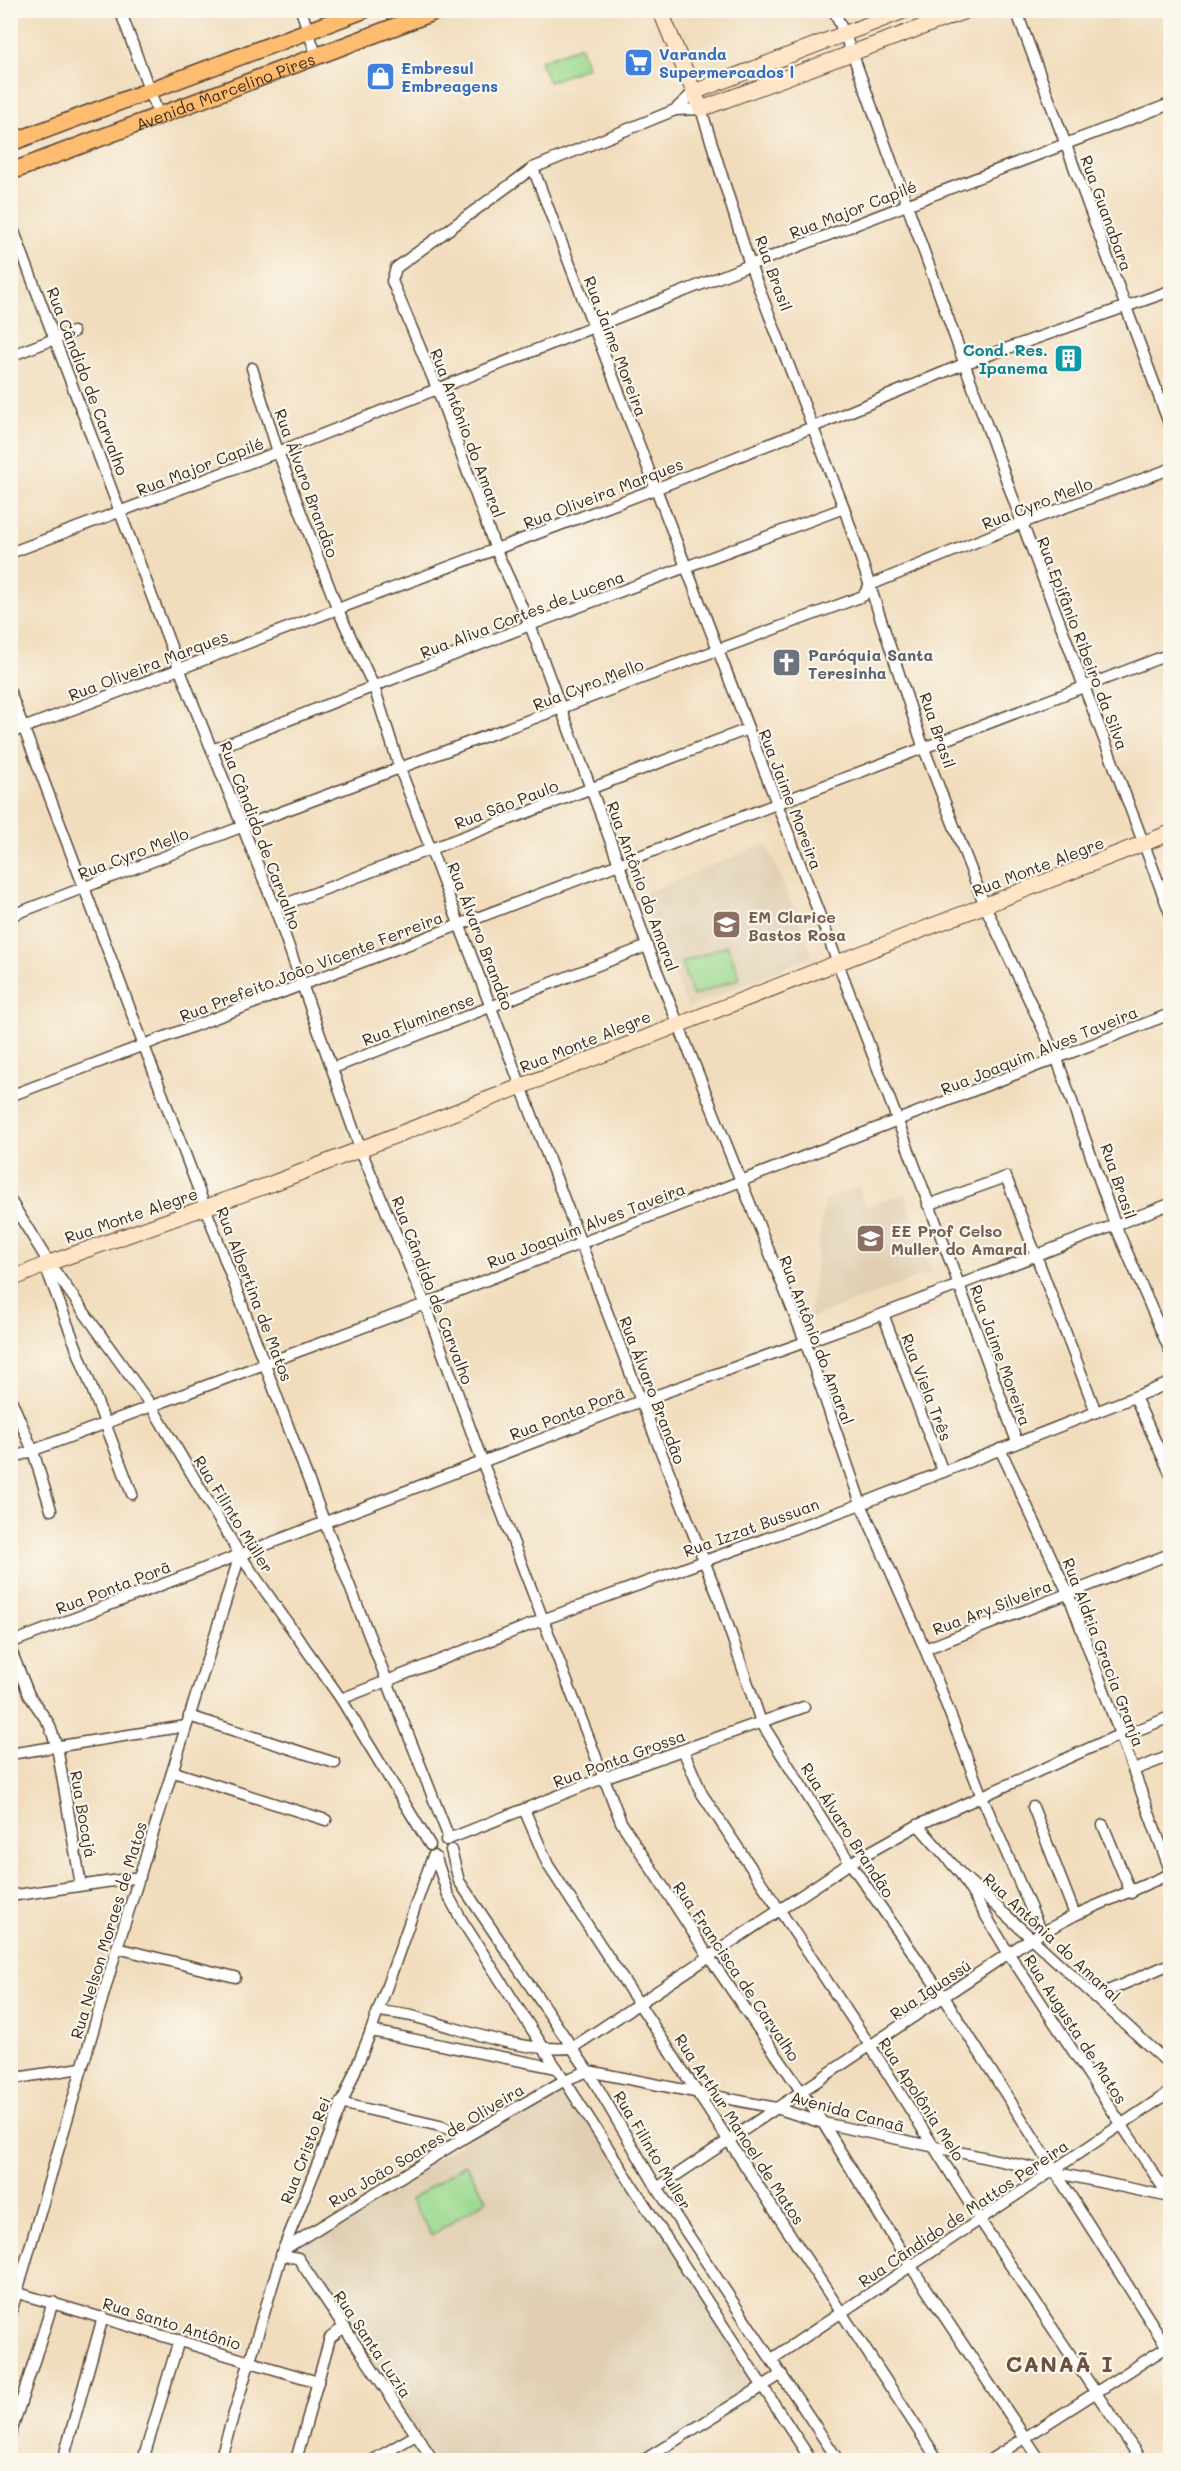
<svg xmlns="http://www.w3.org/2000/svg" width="1181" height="2471" font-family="Mali,sans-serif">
	<rect width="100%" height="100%" fill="#fbf7ec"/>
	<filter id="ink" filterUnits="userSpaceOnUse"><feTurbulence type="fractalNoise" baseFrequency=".0167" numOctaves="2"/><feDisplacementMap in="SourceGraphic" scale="12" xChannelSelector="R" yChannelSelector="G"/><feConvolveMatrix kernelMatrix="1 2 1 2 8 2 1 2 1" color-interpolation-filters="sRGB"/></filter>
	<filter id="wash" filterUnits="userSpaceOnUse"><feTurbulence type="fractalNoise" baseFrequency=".008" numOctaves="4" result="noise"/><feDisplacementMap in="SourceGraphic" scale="24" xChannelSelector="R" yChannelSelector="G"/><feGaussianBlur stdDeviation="1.35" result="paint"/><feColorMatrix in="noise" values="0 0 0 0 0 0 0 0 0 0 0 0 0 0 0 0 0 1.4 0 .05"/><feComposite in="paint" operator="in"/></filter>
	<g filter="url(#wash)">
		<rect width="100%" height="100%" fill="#f1ddbd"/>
		<g fill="#dfceb1">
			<path d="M766 843 813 955 688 1008 640 895Z"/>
			<path d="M858 1186 865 1206 904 1194 932 1272 809 1319 824 1201Z"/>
			<path d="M565 2080 767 2390 651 2460H433L299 2259 283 2250Z"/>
		</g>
		<g fill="#9bd98e" stroke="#6b8256" stroke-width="1.5">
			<path d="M580 46 588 67 549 82 540 61Z"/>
			<path d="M727 945 740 978 693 996 681 963Z"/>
			<path d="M465 2164 487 2199 432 2235 410 2200Z"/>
		</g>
	</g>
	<g filter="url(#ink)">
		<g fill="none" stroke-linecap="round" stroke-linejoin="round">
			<defs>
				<g id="street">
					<path d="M120 10 159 116"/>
					<path d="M301 10 317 57"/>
					<path d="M834 10 853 55 1022 523 1170 913"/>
					<path d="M1016 10 1170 426"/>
					<path d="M675 110 694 92"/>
					<path d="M533 168C695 593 861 1015 1017 1442"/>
					<path d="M10 221 179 668 275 908 360 1148 425 1304 482 1461 621 1822 709 1957 823 2123 910 2265 1040 2460"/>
					<path d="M10 356 73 332"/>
					<path d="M252 368 278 452 338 610 374 687 400 769 641 1401 718 1596 761 1722 850 1863 944 1997 1170 2352"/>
					<path d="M10 553 278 452 750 265 1170 104"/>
					<path d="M10 692 324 1521 449 1838"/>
					<path d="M10 733 655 489 813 427 966 363 1170 291"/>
					<path d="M212 750 530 625 844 508"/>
					<path d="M275 908 748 729"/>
					<path d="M10 916 241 827 863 596 870 585 1022 523 1170 469"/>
					<path d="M333 1068 647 946"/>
					<path d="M10 1096 1170 654"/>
					<path d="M10 1200 49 1263 152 1407 240 1555 341 1699 430 1845"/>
					<path d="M928 1205 1006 1177 1096 1412"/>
					<path d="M45 1265 132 1494"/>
					<path d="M883 1314 943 1472"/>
					<path d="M10 1397 33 1451 51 1510"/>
					<path d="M1135 1397 1170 1473"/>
					<path d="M1000 1449 1068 1593 1170 1870"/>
					<path d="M10 1459 425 1304 1170 1014"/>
					<path d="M10 1643 641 1401 883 1314 1170 1204"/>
					<path d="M10 1648 29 1695 49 1724 57 1747 81 1885"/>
					<path d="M925 1649 1170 1554"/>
					<path d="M341 1699 545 1619 861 1504 1170 1383"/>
					<path d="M189 1716 335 1763"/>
					<path d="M683 1750 702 1794 871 2047 980 2220 1141 2460"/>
					<path d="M10 1754 186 1726"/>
					<path d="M1134 1770 1170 1756"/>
					<path d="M174 1772 326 1820"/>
					<path d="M1033 1807 1075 1915"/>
					<path d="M524 1809 548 1865 938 2460"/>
					<path d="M918 1825 960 1873 1170 2065"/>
					<path d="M1103 1825 1131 1893"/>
					<path d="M446 1840 603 1778 804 1707"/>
					<path d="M451 1850 459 1881 588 2071 657 2188 838 2460"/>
					<path d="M436 1858 448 1895 461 1919C577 2100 693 2281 811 2460"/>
					<path d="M960 1873 1009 1954 1170 2198"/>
					<path d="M10 1896 140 1877"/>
					<path d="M1041 1932 982 1797 925 1649 861 1504 805 1341 647 946 619 864 530 625 496 550 437 388 392 281 396 268 533 168 675 110 701 109 750 265 844 508 923 746 985 906 1057 1059 1116 1227 1170 1351"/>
					<path d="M117 1948 235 1977"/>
					<path d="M1094 1997 1170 1964"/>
					<path d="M378 2011C392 2013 406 2014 419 2018 469 2031 519 2052 572 2048L850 1863 918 1825 1119 1735 1133 1732 1170 1717"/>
					<path d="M371 2031 557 2068"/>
					<path d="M10 2079 81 2068"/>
					<path d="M340 2103 440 2126 467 2136"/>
					<path d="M657 2188 1030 1939 1075 1915 1170 1874"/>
					<path d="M283 2250 467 2136 565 2080 588 2071 776 2108 823 2123 1170 2197"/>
					<path d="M281 2255 298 2258 433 2460"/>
					<path d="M18 2293 318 2382"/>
					<path d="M10 2316 117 1948 240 1555"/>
					<path d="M772 2359 1170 2092"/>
					<path d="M10 2436 53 2302"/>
					<path d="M63 2460 103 2317"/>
					<path d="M143 2460 179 2340"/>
					<path d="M220 2460 283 2250 371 2031 433 1856"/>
					<path d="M296 2460 330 2338 344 2327"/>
					<path d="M373 2460 416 2435"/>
					<path d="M644 2460 782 2374"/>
					<path d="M990 2460 1170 2345"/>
				</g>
				<g id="secondary">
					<path d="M660 10 701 109 968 10"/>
					<path d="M694 92 906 10"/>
					<path d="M10 1280 49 1263 271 1184 1170 833"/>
				</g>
				<g id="primary">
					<path d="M10 143 364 10"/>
					<path id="s1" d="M10 172 439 10"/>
				</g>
			</defs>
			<use href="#street" stroke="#564536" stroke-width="13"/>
			<use href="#secondary" stroke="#564536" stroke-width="17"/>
			<use href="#primary" stroke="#564536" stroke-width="19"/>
			<use href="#street" stroke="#fff" stroke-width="10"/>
			<use href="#secondary" stroke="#ffe4c6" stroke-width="15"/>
			<use href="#primary" stroke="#febc70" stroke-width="16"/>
		</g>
	</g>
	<defs>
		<symbol id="supermarket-square" viewBox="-11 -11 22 22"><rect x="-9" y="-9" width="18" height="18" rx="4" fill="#3f7fe0" stroke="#fbf7ec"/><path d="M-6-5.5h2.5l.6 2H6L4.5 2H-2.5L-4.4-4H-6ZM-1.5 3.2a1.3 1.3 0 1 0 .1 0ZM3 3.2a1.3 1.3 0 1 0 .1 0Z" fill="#fff"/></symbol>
		<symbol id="shop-square" viewBox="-11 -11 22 22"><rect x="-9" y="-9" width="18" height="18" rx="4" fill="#3f7fe0" stroke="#fbf7ec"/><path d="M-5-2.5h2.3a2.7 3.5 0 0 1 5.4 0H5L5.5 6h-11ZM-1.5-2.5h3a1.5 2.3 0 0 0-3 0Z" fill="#fff"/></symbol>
		<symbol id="building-square" viewBox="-11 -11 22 22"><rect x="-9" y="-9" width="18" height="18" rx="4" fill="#0f9aa8" stroke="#fbf7ec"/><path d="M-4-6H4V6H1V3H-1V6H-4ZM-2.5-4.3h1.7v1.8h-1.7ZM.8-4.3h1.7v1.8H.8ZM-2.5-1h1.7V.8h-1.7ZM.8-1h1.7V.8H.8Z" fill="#fff"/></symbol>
		<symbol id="church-square" viewBox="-11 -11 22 22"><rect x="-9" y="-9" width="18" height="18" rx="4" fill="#6b7280" stroke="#fbf7ec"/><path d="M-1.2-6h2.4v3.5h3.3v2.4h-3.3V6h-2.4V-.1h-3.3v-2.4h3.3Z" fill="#fff"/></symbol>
		<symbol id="school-square" viewBox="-11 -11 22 22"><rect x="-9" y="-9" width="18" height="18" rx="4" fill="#8d6e63" stroke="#fbf7ec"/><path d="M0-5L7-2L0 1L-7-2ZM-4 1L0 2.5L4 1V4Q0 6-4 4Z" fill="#fff"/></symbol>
	</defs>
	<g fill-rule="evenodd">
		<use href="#supermarket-square" x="622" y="46" width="33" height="33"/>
		<use href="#shop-square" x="364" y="60" width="33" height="33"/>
		<use href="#building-square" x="1052" y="342" width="33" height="33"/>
		<use href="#church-square" x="770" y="646" width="33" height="33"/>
		<use href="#school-square" x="710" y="908" width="33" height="33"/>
		<use href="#school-square" x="854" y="1222" width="33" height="33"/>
	</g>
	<g text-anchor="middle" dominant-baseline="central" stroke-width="4.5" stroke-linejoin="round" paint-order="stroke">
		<g font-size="16" font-weight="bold" fill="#366cbe" stroke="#fbf7ec" text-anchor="start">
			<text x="659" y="53">Varanda<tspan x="659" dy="18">Supermercados l</tspan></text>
			<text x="401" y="67">Embresul<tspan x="401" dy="18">Embreagens</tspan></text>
		</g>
		<g font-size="16" fill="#3b2a1e" stroke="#fbf7ec">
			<text stroke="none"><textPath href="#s1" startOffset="230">Avenida Marcelino Pires</textPath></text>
			<text transform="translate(853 209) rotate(-21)">Rua Major Capilé</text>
			<text transform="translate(1107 213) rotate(70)">Rua Guanabara</text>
			<text transform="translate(774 273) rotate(70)">Rua Brasil</text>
			<text transform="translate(616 346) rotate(69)">Rua Jaime Moreira</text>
			<text transform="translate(88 381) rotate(69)">Rua Cândido de Carvalho</text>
			<text transform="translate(468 433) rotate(69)">Rua Antônio do Amaral</text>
			<text transform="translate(200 466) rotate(-21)">Rua Major Capilé</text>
			<text transform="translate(307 483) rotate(70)">Rua Álvaro Brandão</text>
			<text transform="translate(603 493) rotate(-21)">Rua Oliveira Marques</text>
			<text transform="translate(1037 503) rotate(-21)">Rua Cyro Mello</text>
			<text transform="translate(522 614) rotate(-21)">Rua Aliva Cortes de Lucena</text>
			<text transform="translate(1083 643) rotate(69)">Rua Epifânio Ribeiro da Silva</text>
			<text transform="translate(148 665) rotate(-21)">Rua Oliveira Marques</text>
			<text transform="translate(588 684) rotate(-21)">Rua Cyro Mello</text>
			<text transform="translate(938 730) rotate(71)">Rua Brasil</text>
			<text transform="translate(791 799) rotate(69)">Rua Jaime Moreira</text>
			<text transform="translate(506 804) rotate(-21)">Rua São Paulo</text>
			<text transform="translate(261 835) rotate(69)">Rua Cândido de Carvalho</text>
			<text transform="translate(133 853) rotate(-21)">Rua Cyro Mello</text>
			<text transform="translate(1038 866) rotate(-21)">Rua Monte Alegre</text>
			<text transform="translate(643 886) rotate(70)">Rua Antônio do Amaral</text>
			<text transform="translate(481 936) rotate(69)">Rua Álvaro Brandão</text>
			<text transform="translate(311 966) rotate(-21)">Rua Prefeito João Vicente Ferreira</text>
			<text transform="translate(418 1019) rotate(-21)">Rua Fluminense</text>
			<text transform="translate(585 1041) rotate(-22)">Rua Monte Alegre</text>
			<text transform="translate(1039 1050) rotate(-22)">Rua Joaquim Alves Taveira</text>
			<text transform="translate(1119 1181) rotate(71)">Rua Brasil</text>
			<text transform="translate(131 1215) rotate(-19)">Rua Monte Alegre</text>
			<text transform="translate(586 1225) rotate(-21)">Rua Joaquim Alves Taveira</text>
			<text transform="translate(433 1290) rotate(69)">Rua Cândido de Carvalho</text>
			<text transform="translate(255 1294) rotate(69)">Rua Albertina de Matos</text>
			<text transform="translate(817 1340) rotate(69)">Rua Antônio do Amaral</text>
			<text transform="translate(1001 1355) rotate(70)">Rua Jaime Moreira</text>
			<text transform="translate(927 1387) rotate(69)">Rua Viela Três</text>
			<text transform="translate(653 1390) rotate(69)">Rua Álvaro Brandão</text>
			<text transform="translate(567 1413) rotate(-21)">Rua Ponta Porã</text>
			<text transform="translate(234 1514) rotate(58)">Rua Filinto Müller</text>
			<text transform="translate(751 1527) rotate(-20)">Rua Izzat Bussuan</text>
			<text transform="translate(113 1587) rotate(-21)">Rua Ponta Porã</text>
			<text transform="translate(992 1607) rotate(-21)">Rua Ary Silveira</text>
			<text transform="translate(1104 1652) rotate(69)">Rua Aldria Gracia Granja</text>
			<text transform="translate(619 1758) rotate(-20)">Rua Ponta Grossa</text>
			<text transform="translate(84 1814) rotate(80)">Rua Bocajá</text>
			<text transform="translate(848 1830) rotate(57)">Rua Álvaro Brandão</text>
			<text transform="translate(108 1930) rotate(-73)">Rua Nelson Moraes de Matos</text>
			<text transform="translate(1052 1937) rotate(43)">Rua Antônia do Amaral</text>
			<text transform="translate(737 1971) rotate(56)">Rua Francisca de Carvalho</text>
			<text transform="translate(930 1989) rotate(-34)">Rua Iguassú</text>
			<text transform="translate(1076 2029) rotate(57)">Rua Augusta de Matos</text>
			<text transform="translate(922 2099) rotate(57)">Rua Apolônia Melo</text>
			<text transform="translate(848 2111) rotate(15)">Avenida Canaã</text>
			<text transform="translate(740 2129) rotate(57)">Rua Arthur Manoel de Matos</text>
			<text transform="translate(426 2145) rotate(-31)">Rua João Soares de Oliveira</text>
			<text transform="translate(305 2150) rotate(-69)">Rua Cristo Rei</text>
			<text transform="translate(653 2150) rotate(59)">Rua Filinto Muller</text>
			<text transform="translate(963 2213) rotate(-34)">Rua Cãndido de Mattos Pereira</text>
			<text transform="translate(172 2323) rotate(17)">Rua Santo Antônio</text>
			<text transform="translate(373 2344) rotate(56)">Rua Santa Luzia</text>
		</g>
		<g font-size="16" font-weight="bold" fill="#0d838f" stroke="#fbf7ec" text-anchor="end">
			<text x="1048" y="349">Cond. Res.<tspan x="1048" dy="18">Ipanema</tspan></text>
		</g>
		<g font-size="16" font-weight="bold" fill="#5b616d" stroke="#fbf7ec" text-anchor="start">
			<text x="808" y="654">Paróquia Santa<tspan x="808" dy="18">Teresinha</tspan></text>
		</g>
		<g font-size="16" font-weight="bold" fill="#785e54" stroke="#fbf7ec" text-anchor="start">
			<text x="748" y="916">EM Clarice<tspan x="748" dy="18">Bastos Rosa</tspan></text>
			<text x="891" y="1230">EE Prof Celso<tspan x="891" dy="18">Muller do Amaral</tspan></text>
		</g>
		<g font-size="22" font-weight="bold" letter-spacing="1.5" fill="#6c5140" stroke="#fbf7ec">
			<text x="1060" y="2363">CANAÃ I</text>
		</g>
	</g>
	<rect width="1181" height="2471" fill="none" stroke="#fbf7ec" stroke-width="36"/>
</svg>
